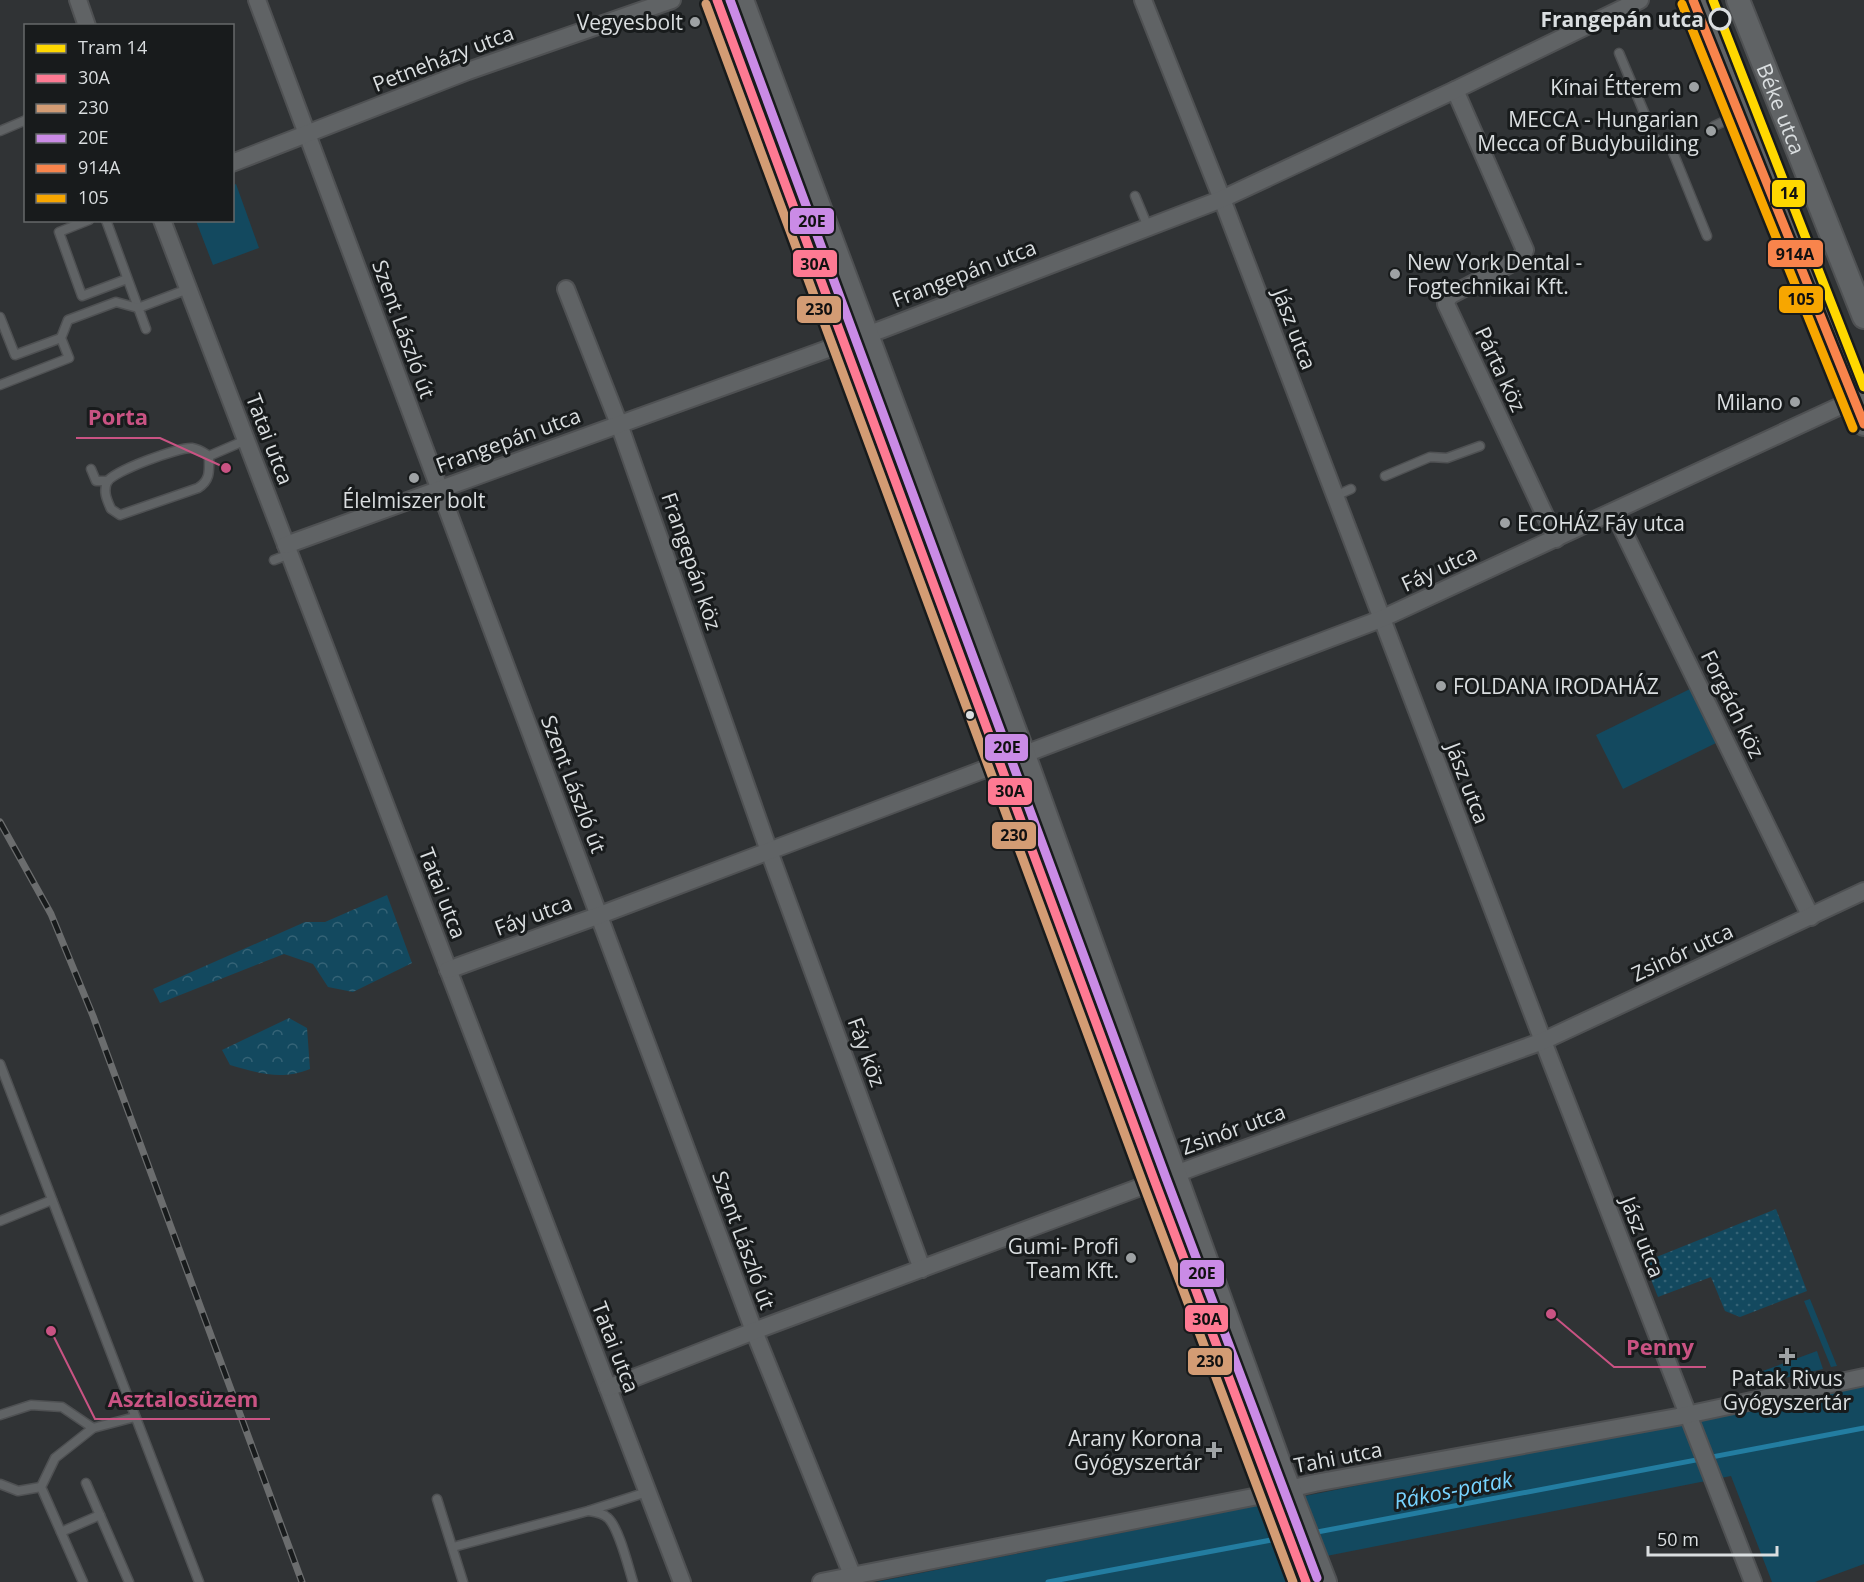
<svg xmlns="http://www.w3.org/2000/svg" width="1864" height="1582" font-family="'Open Sans',sans-serif">
	<defs>
		<pattern id="forest-crowns" width="20" height="18" patternUnits="userSpaceOnUse" patternTransform="scale(1.5)"><rect width="20" height="18" fill="#13495f"/><path d="M2 6a3 3 0 1 1 6 0M12 15a3 3 0 1 1 6 0" fill="none" stroke="#356376"/></pattern>
		<pattern id="garden-dots" width="8" height="8" patternUnits="userSpaceOnUse" patternTransform="scale(1.5)"><rect width="8" height="8" fill="#13495f"/><path d="M2 2h.1M6 6h.1" fill="none" stroke="#356376" stroke-width="1.8" stroke-linecap="round"/></pattern>
	</defs>
	<rect width="100%" height="100%" fill="#303335"/>
	<g fill="#13495f">
		<path d="M236 184 259 248 213 265 196 221 232 220 233 185Z"/>
		<path d="M1690 689 1716 743 1623 789 1596 735Z"/>
		<path d="M1810 1299 1837 1366 1831 1367 1804 1301Z"/>
		<path d="M1817 1351 1823 1369 1771 1381 1760 1372Z"/>
		<path d="M1864 1384V1564L1815 1582H1772L1731 1476 1286 1564 1292 1582H876Z"/>
	</g>
	<g fill="url(#forest-crowns)">
		<path d="M387 895 412 963 353 992 328 987 313 964 284 954 160 1003 153 989 305 922H325Z"/>
		<path d="M289 1018 307 1028 310 1069C281 1081 258 1073 230 1065L222 1050Z"/>
	</g>
	<path fill="url(#garden-dots)" d="M1776 1209 1807 1291 1740 1317 1725 1311 1711 1277 1658 1297 1644 1262Z"/>
	<g fill="none" stroke-linecap="round" stroke-linejoin="round">
		<g stroke="#237da1" stroke-width="5">
			<path d="M1312 1533 1864 1428"/>
			<path d="M1048 1582 1282 1538"/>
		</g>
		<defs>
			<g id="lane">
				<path d="M1619 53 1646 117"/>
				<path d="M1714 126 1738 115"/>
				<path d="M0 131 26 120"/>
				<path d="M1656 139 1660 146 1665 147 1679 141"/>
				<path d="M1670 145 1707 236"/>
				<path d="M1135 196 1148 227"/>
				<path d="M89 220 59 232 82 296 127 279"/>
				<path d="M106 220 146 329"/>
				<path d="M0 317 15 355 61 338"/>
				<path d="M0 385 69 358 61 338 68 320 116 302 138 308 188 289"/>
				<path d="M209 456C209 470 211 480 198 488L120 515 111 509C107 500 103 492 107 482 113 471 179 447 192 448 199 449 203 452 209 456L246 440"/>
				<path d="M91 469 96 481H108"/>
				<path d="M1385 476 1430 457 1447 458 1480 446"/>
				<path d="M1335 496 1351 489"/>
				<path d="M274 560 290 554"/>
				<path d="M0 1064 199 1582"/>
				<path d="M0 1221 52 1200"/>
				<path d="M0 1415 31 1405 62 1407 93 1428 135 1417"/>
				<path d="M86 1483 129 1582"/>
				<path d="M0 1484 18 1491 41 1487"/>
				<path d="M437 1499 463 1582"/>
				<path d="M589 1511C596 1512 603 1513 608 1518 619 1528 628 1566 633 1582"/>
				<path d="M61 1532 100 1515"/>
				<path d="M453 1547 588 1511 647 1492"/>
				<path d="M83 1582 41 1487 55 1458 93 1428"/>
			</g>
			<g id="street">
				<path d="M78 0 87 26"/>
				<path d="M257 0 754 1331 855 1582"/>
				<path d="M1143 0 1222 199 1543 1041 1753 1582"/>
				<path d="M1455 90 1525 250 1520 259 1451 295 1448 298 1446 304 1556 539"/>
				<path d="M232 163 468 71 672 0"/>
				<path d="M162 220 682 1582"/>
				<path d="M566 289 619 424 769 851 922 1269"/>
				<path d="M1614 512 1811 917"/>
				<path d="M286 545 883 329 1222 199 1455 90 1640 0"/>
				<path d="M448 970 600 915 1381 619 1864 395"/>
				<path d="M608 1388 754 1331 1197 1166 1543 1041 1864 891"/>
				<path d="M821 1582 1253 1497 1315 1483 1677 1417 1864 1377"/>
			</g>
			<g id="secondary">
				<path d="M717 0 1155 1182 1306 1582"/>
				<path d="M742 0 1024 755 1282 1471 1325 1582"/>
				<path d="M1693 0 1864 424"/>
				<path id="s1" d="M1738 0 1864 317"/>
			</g>
		</defs>
		<use href="#lane" stroke="#4f5153" stroke-width="11"/>
		<use href="#street" stroke="#4f5153" stroke-width="20"/>
		<use href="#secondary" stroke="#4f5153" stroke-width="26"/>
		<use href="#lane" stroke="#606365" stroke-width="8"/>
		<use href="#street" stroke="#606365" stroke-width="16"/>
		<use href="#secondary" stroke="#606365" stroke-width="22"/>
		<defs>
			<path id="rail" d="M0 822 51 914 93 1016 302 1582"/>
		</defs>
		<use href="#rail" stroke="#6b6d6e" stroke-width="7"/>
		<use href="#rail" stroke="#181b1c" stroke-width="4.5" stroke-dasharray="14" stroke-linecap="butt"/>
		<defs>
			<path id="bus-1" d="M717 0 1155 1182 1306 1582"/>
			<path id="bus-2" d="M706 4 1144 1186 1293 1582"/>
			<path id="bus-3" d="M730 0 1166 1178 1317 1578"/>
			<path id="bus-4" d="M1693 0 1864 424"/>
			<path id="bus-5" d="M1682 4 1853 428"/>
		</defs>
		<use href="#bus-1" stroke="#181b1c" stroke-width="14"/>
		<use href="#bus-2" stroke="#181b1c" stroke-width="14"/>
		<use href="#bus-3" stroke="#181b1c" stroke-width="14"/>
		<use href="#bus-4" stroke="#181b1c" stroke-width="14"/>
		<use href="#bus-5" stroke="#181b1c" stroke-width="14"/>
		<use href="#bus-1" stroke="#fe7a93" stroke-width="9"/>
		<use href="#bus-2" stroke="#d39c74" stroke-width="9"/>
		<use href="#bus-3" stroke="#ca8be6" stroke-width="9"/>
		<use href="#bus-4" stroke="#f8844c" stroke-width="9"/>
		<use href="#bus-5" stroke="#f7a600" stroke-width="9"/>
		<defs>
			<path id="tram-1" d="M1713 0 1864 387"/>
		</defs>
		<use href="#tram-1" stroke="#181b1c" stroke-width="14"/>
		<use href="#tram-1" stroke="#ffd800" stroke-width="9"/>
	</g>
	<circle fill="#181b1c" stroke="#dadee0" stroke-width="3" cx="1720" cy="19" r="10"/>
	<g fill="#9ea2a4" stroke="#181b1c" stroke-width="2">
		<circle cx="695" cy="22" r="6"/>
		<circle cx="1694" cy="87" r="6"/>
		<circle cx="1711" cy="131" r="6"/>
		<circle cx="1395" cy="274" r="6"/>
		<circle cx="1795" cy="402" r="6"/>
		<circle cx="414" cy="478" r="6"/>
		<circle cx="1505" cy="523" r="6"/>
		<circle cx="1441" cy="686" r="6"/>
		<circle cx="1131" cy="1258" r="6"/>
		<path d="M1784 1347h6v6h6v6h-6v6h-6v-6h-6v-6h6z"/>
		<path d="M1211 1441h6v6h6v6h-6v6h-6v-6h-6v-6h6z"/>
	</g>
	<circle fill="#dadee0" stroke="#181b1c" stroke-width="2" cx="970" cy="715" r="5"/>
	<g text-anchor="middle" dominant-baseline="central" stroke-width="6" stroke-linejoin="round" paint-order="stroke">
		<g font-size="21" font-weight="bold" fill="#dadee0" stroke="#181b1c" text-anchor="end">
			<text x="1704" y="19">Frangepán utca</text>
		</g>
		<g font-size="21" fill="#dadee0" stroke="#181b1c" text-anchor="end">
			<text x="683" y="22">Vegyesbolt</text>
			<text x="1682" y="87">Kínai Étterem</text>
			<text x="1699" y="119">MECCA - Hungarian<tspan x="1699" dy="24">Mecca of Budybuilding</tspan></text>
			<text x="1407" y="262" text-anchor="start">New York Dental -<tspan x="1407" dy="24">Fogtechnikai Kft.</tspan></text>
			<text x="1783" y="402">Milano</text>
			<text x="414" y="500" text-anchor="middle">Élelmiszer bolt</text>
			<text x="1517" y="523" text-anchor="start">ECOHÁZ Fáy utca</text>
			<text x="1453" y="686" text-anchor="start">FOLDANA IRODAHÁZ</text>
			<text x="1119" y="1246">Gumi- Profi<tspan x="1119" dy="24">Team Kft.</tspan></text>
			<text x="1787" y="1378" text-anchor="middle">Patak Rivus<tspan x="1787" dy="24">Gyógyszertár</tspan></text>
			<text x="1202" y="1438">Arany Korona<tspan x="1202" dy="24">Gyógyszertár</tspan></text>
		</g>
		<g font-size="21" fill="#dadee0" stroke="#181b1c">
			<text transform="translate(443 58) rotate(-21)">Petneházy utca</text>
			<text stroke="none"><textPath href="#s1" startOffset="117">Béke utca</textPath></text>
			<text transform="translate(964 273) rotate(-21)">Frangepán utca</text>
			<text transform="translate(404 329) rotate(70)">Szent László út</text>
			<text transform="translate(1295 329) rotate(69)">Jász utca</text>
			<text transform="translate(1501 369) rotate(65)">Párta köz</text>
			<text transform="translate(270 439) rotate(69)">Tatai utca</text>
			<text transform="translate(508 440) rotate(-20)">Frangepán utca</text>
			<text transform="translate(692 561) rotate(71)">Frangepán köz</text>
			<text transform="translate(1439 568) rotate(-25)">Fáy utca</text>
			<text transform="translate(1733 704) rotate(64)">Forgách köz</text>
			<text transform="translate(1468 783) rotate(69)">Jász utca</text>
			<text transform="translate(574 784) rotate(69)">Szent László út</text>
			<text transform="translate(443 893) rotate(69)">Tatai utca</text>
			<text transform="translate(533 915) rotate(-20)">Fáy utca</text>
			<text transform="translate(1682 952) rotate(-25)">Zsinór utca</text>
			<text transform="translate(867 1052) rotate(70)">Fáy köz</text>
			<text transform="translate(1233 1129) rotate(-20)">Zsinór utca</text>
			<text transform="translate(1643 1237) rotate(69)">Jász utca</text>
			<text transform="translate(744 1240) rotate(70)">Szent László út</text>
			<text transform="translate(616 1347) rotate(69)">Tatai utca</text>
			<text transform="translate(1338 1457) rotate(-11)">Tahi utca</text>
		</g>
		<g font-size="22" font-style="italic" fill="#76d3ff" stroke="#181b1c">
			<text transform="translate(1453 1489) rotate(-11)">Rákos-patak</text>
		</g>
	</g>
	<path fill="none" stroke="#c95383" stroke-width="2" d="M226 468L160 438H76M1551 1314L1614 1367H1706M51 1331L95 1419H270"/>
	<g fill="#c95383" stroke="#181b1c" stroke-width="2">
		<circle cx="226" cy="468" r="6"/>
		<circle cx="1551" cy="1314" r="6"/>
		<circle cx="51" cy="1331" r="6"/>
	</g>
	<g font-size="22" text-anchor="middle" font-weight="bold" fill="#c95383" stroke="#181b1c" stroke-width="6" stroke-linejoin="round" paint-order="stroke">
		<text x="118" y="425">Porta</text>
		<text x="1660" y="1355">Penny</text>
		<text x="183" y="1407">Asztalosüzem</text>
	</g>
	<g stroke="#181b1c" stroke-width="2">
		<rect x="1771" y="179" width="35" height="29" rx="6" fill="#ffd800"/>
		<rect x="789" y="207" width="46" height="28" rx="6" fill="#ca8be6"/>
		<rect x="1767" y="239" width="57" height="29" rx="6" fill="#f8844c"/>
		<rect x="792" y="249" width="46" height="29" rx="6" fill="#fe7a93"/>
		<rect x="1778" y="285" width="46" height="29" rx="6" fill="#f7a600"/>
		<rect x="796" y="295" width="46" height="29" rx="6" fill="#d39c74"/>
		<rect x="984" y="733" width="45" height="29" rx="6" fill="#ca8be6"/>
		<rect x="987" y="777" width="46" height="29" rx="6" fill="#fe7a93"/>
		<rect x="991" y="821" width="46" height="29" rx="6" fill="#d39c74"/>
		<rect x="1179" y="1259" width="46" height="29" rx="6" fill="#ca8be6"/>
		<rect x="1184" y="1304" width="45" height="29" rx="6" fill="#fe7a93"/>
		<rect x="1187" y="1347" width="46" height="29" rx="6" fill="#d39c74"/>
	</g>
	<g font-size="16" text-anchor="middle" font-weight="bold" fill="#111">
		<text x="1789" y="199">14</text>
		<text x="812" y="227">20E</text>
		<text x="1795" y="260">914A</text>
		<text x="815" y="270">30A</text>
		<text x="1801" y="305">105</text>
		<text x="819" y="315">230</text>
		<text x="1007" y="753">20E</text>
		<text x="1010" y="797">30A</text>
		<text x="1014" y="841">230</text>
		<text x="1202" y="1279">20E</text>
		<text x="1207" y="1325">30A</text>
		<text x="1210" y="1367">230</text>
	</g>
	<rect x="24" y="24" width="210" height="198" fill="#181b1c" stroke="#66696a" stroke-width="1.5"/>
	<rect x="36" y="44" width="30" height="9" fill="#ffd800" stroke="#66696a" stroke-width="1.5"/>
	<text x="78" y="54" font-size="18" fill="#dadee0">Tram 14</text>
	<rect x="36" y="74" width="30" height="9" fill="#fe7a93" stroke="#66696a" stroke-width="1.5"/>
	<text x="78" y="84" font-size="18" fill="#dadee0">30A</text>
	<rect x="36" y="104" width="30" height="9" fill="#d39c74" stroke="#66696a" stroke-width="1.5"/>
	<text x="78" y="114" font-size="18" fill="#dadee0">230</text>
	<rect x="36" y="134" width="30" height="9" fill="#ca8be6" stroke="#66696a" stroke-width="1.5"/>
	<text x="78" y="144" font-size="18" fill="#dadee0">20E</text>
	<rect x="36" y="164" width="30" height="9" fill="#f8844c" stroke="#66696a" stroke-width="1.5"/>
	<text x="78" y="174" font-size="18" fill="#dadee0">914A</text>
	<rect x="36" y="194" width="30" height="9" fill="#f7a600" stroke="#66696a" stroke-width="1.5"/>
	<text x="78" y="204" font-size="18" fill="#dadee0">105</text>
	<path d="M1648 1546v9h129v-9" fill="none" stroke="#dadee0" stroke-width="3"/>
	<text x="1657" y="1546" font-size="18" fill="#dadee0" stroke="#181b1c" stroke-width="4.5" paint-order="stroke">50 m</text>
</svg>
